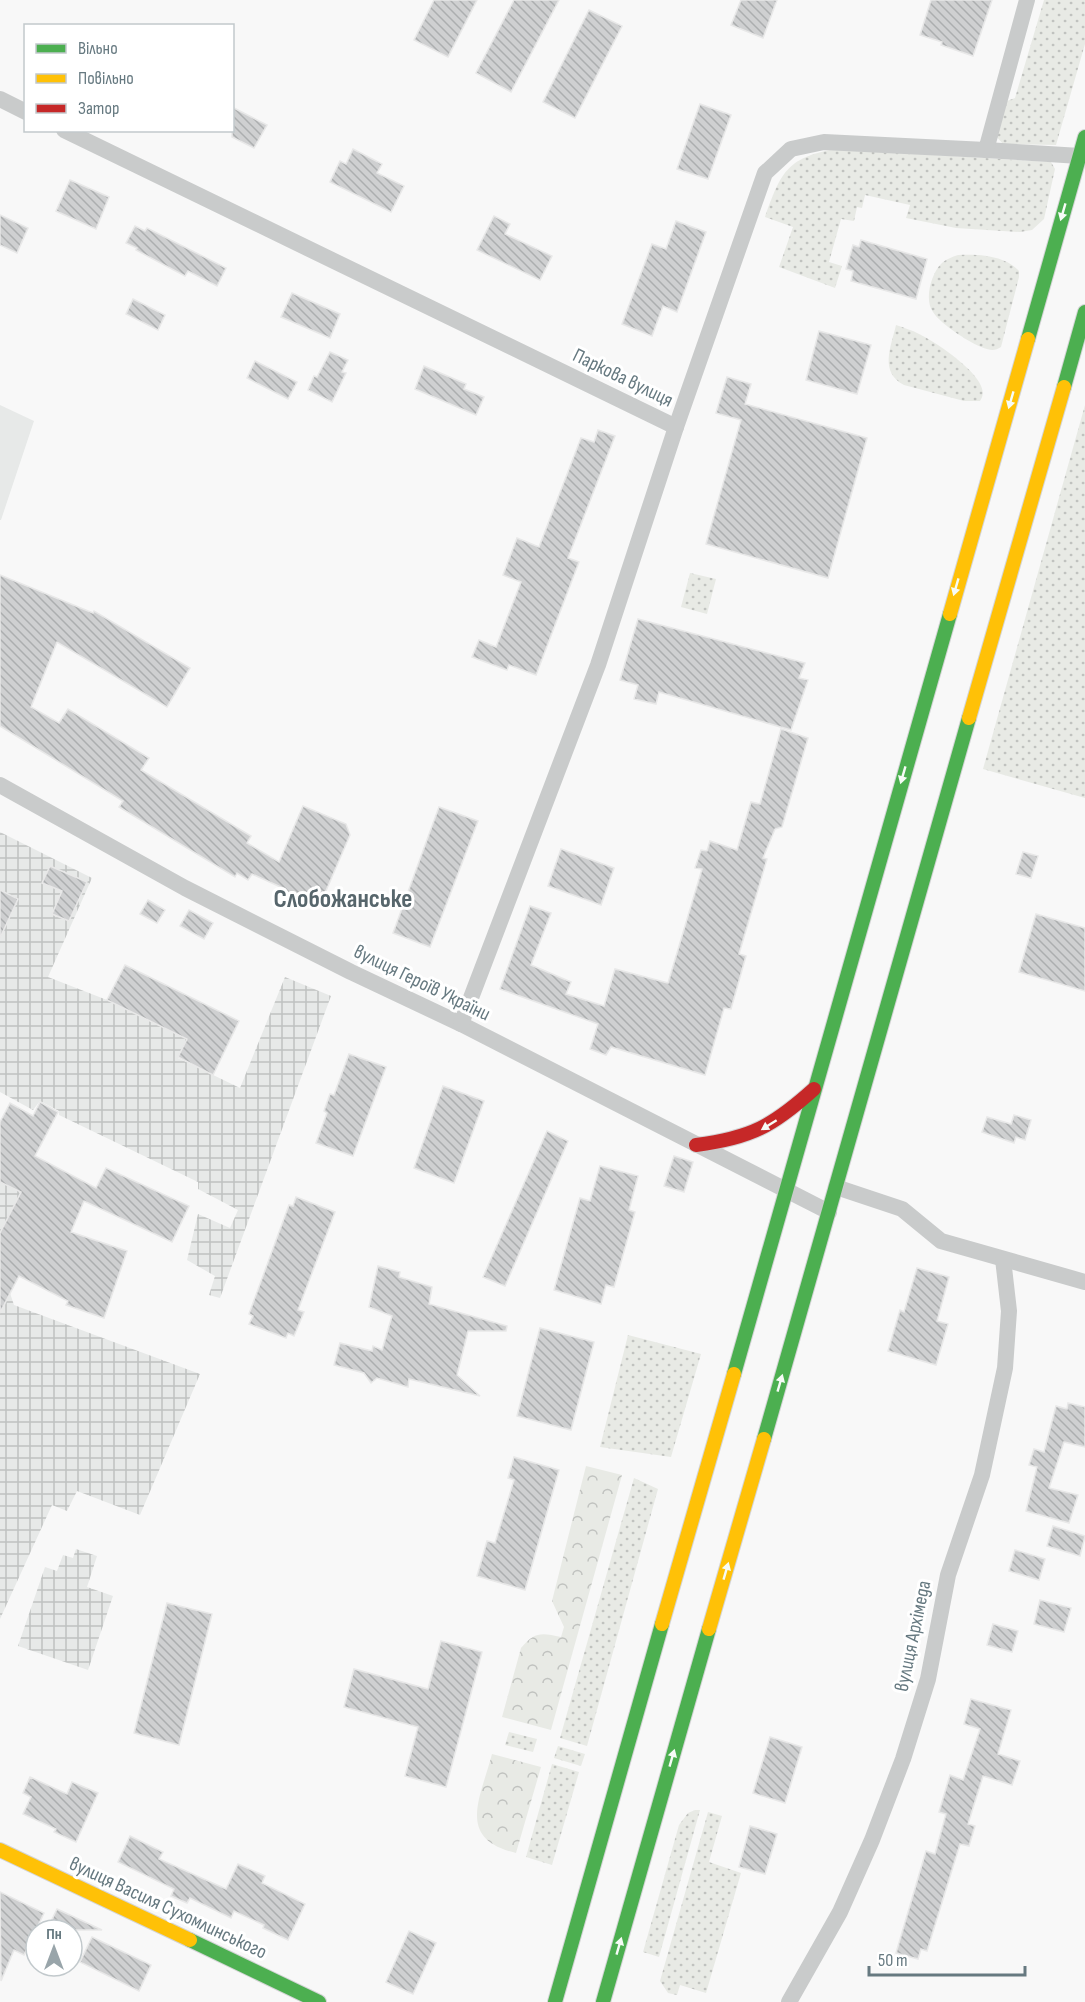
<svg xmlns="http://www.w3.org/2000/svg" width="1085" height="2002" font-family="'Sofia Sans Condensed',sans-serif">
	<defs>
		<pattern id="industrial-grid" width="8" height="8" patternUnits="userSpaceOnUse" patternTransform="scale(1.5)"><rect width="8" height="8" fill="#e7e9e8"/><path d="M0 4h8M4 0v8" fill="none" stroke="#bfc2c1"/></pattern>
		<pattern id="grass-dots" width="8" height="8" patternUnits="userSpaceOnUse" patternTransform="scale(1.5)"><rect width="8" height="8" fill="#e8eae5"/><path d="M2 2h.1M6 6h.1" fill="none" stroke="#c0c2bf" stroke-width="1.8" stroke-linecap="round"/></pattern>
		<pattern id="forest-crowns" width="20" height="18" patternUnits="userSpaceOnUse" patternTransform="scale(1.5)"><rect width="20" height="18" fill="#e8eae5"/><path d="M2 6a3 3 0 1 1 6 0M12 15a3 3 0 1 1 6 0" fill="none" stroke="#c0c2bf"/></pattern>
		<pattern id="building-back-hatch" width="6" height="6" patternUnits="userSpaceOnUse" patternTransform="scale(1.5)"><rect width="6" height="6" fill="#cfd0d1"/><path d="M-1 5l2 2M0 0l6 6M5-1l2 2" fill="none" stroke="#acaeaf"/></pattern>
	</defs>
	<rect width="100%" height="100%" fill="#f8f8f8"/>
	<path fill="#e7e9e8" d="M0 405 34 421 1 520H0Z"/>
	<g fill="url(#industrial-grid)">
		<path d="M0 832 92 878 48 977 107 1000 187 1039 178 1058 240 1088 285 977 331 996 220 1298 209 1295 215 1276 187 1260 198 1214 230 1228 238 1210 198 1189V1182L59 1115V1111L40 1101 33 1110 0 1092Z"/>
		<path d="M0 1139 71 1175 10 1293 14 1305 200 1374 140 1515 77 1491 67 1511 52 1505 0 1619Z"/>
		<path d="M76 1549 97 1556 87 1587 113 1596 88 1670 18 1646 45 1567 57 1571 63 1555 73 1558Z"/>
	</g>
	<g fill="url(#grass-dots)">
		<path d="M1044 0H1085V44L1056 145 1003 144 995 135 999 104 1015 98Z"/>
		<path d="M835 149 1051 162 1055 169 1044 219 1032 230 1020 232 956 228 906 218 910 205 865 195 862 208 857 207 854 221 841 219 829 262 842 266 835 288 779 267 793 227 765 217C781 173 786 158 835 149Z"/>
		<path d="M958 255C977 254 1005 255 1019 271V277L1001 347C996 350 993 351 987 349 974 346 940 324 933 312 924 300 931 274 941 264 946 259 952 257 958 255Z"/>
		<path d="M896 325C904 328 912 330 919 334 934 341 997 381 980 401H964L904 385C879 372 891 347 896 325Z"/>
		<path d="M1085 405V798L983 769Z"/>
		<path d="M690 573 716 579 707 614 681 607Z"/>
		<path d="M628 1335 701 1354 671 1457 600 1447Z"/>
		<path d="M634 1478 658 1489 587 1746 560 1738Z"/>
		<path d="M509 1732 537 1739 533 1752 505 1745Z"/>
		<path d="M558 1746 585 1754 581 1766 554 1758Z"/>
		<path d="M552 1764 579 1772 552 1865 526 1857Z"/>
		<path d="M695 1810H700L659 1957 643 1952 679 1825 688 1813Z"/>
		<path d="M708 1812 722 1816 709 1862 741 1873 706 1993 680 1985 677 1995 668 1993 660 1981Z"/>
	</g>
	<g fill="url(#forest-crowns)">
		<path d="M586 1466 622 1475 551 1730 502 1717 521 1648C535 1631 542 1633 561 1637L564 1627 552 1601Z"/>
		<path d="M492 1754 541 1767 516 1853C455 1839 481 1797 492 1754Z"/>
	</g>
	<g fill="url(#building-back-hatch)" stroke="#e8e8e8" stroke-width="1.5">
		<path d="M434 0H477L448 57 414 40Z"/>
		<path d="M514 0H559L511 92 476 73Z"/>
		<path d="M741 0H777L763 38 731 25Z"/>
		<path d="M931 0H992L973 56 941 45 942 42 920 35Z"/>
		<path d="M589 10 622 26 575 118 543 102Z"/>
		<path d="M700 104 731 115 708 179 677 169Z"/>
		<path d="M232 107 267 125 254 148 232 137Z"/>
		<path d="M353 149 382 164 377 173 404 186 391 212 330 182 340 161 346 164Z"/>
		<path d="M70 180 109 197 96 229 56 211Z"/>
		<path d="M0 215 28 228 17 253 0 245Z"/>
		<path d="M494 216 510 224 505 234 552 256 540 280 477 250Z"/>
		<path d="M676 221 706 232 677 312 663 306 652 336 622 324 652 244 666 249Z"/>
		<path d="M135 226 145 231 147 228 226 268 217 286 188 271 185 276 136 250 137 248 126 243Z"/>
		<path d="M861 240 927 259 916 299 851 281 853 271 846 269 853 245 859 247Z"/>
		<path d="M292 293 340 314 330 338 281 317Z"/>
		<path d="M133 299 165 315 158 330 126 314Z"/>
		<path d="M819 331 871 345 857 394 806 380Z"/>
		<path d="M330 352 348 360 342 372 346 373 332 402 308 390 314 376 317 377Z"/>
		<path d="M255 361 297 382 288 399 247 378Z"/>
		<path d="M424 366 466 384 464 389 484 397 476 415 415 389Z"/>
		<path d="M727 377 751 384 745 404 867 438 828 578 706 544 741 420 716 413Z"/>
		<path d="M598 430 615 436 568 558 579 562 536 675 509 665 507 670 472 657 479 640 496 647 521 582 503 575 517 538 539 547 581 438 594 442Z"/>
		<path d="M0 575 93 613 94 611 190 668 167 707 57 642 31 707 59 723 68 709 149 758 141 770 251 836 247 843 279 862 303 806 346 824 350 835 319 907 284 892 285 889 252 874 248 880 237 873 235 877 119 807 123 801 0 726Z"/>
		<path d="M638 619 805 663 799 678 808 680 791 730 659 692 656 704 634 699 638 685 620 680Z"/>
		<path d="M781 729 808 738 782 827 775 829 763 858 767 859 739 954 746 956 731 1009 724 1008 705 1075 611 1047 606 1055 590 1049 598 1024 500 989 530 906 551 913 531 965 571 982 566 994 604 1006 615 969 668 983 702 869 695 868 701 850 707 851 710 841 737 850 751 802 760 804Z"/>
		<path d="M439 807 478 821 430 947 393 933Z"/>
		<path d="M561 849 614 868 601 905 548 886Z"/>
		<path d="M1023 852 1038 856 1031 878 1016 874Z"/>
		<path d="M50 866 87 882 69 921 52 914 62 891 42 883Z"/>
		<path d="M0 890 18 899 0 938Z"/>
		<path d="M148 900 165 910 157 923 140 914Z"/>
		<path d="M189 910 213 923 204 939 180 926Z"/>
		<path d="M1036 914 1085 928V991L1019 972Z"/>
		<path d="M125 965 239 1021 213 1075 178 1057 187 1039 107 1000Z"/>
		<path d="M349 1054 386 1067 353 1156 316 1143 327 1113 324 1111 330 1094 334 1095Z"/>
		<path d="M443 1086 484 1101 454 1183 414 1168Z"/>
		<path d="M40 1102 58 1112 35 1156 96 1188 106 1168 189 1206 172 1242 84 1201 71 1232 127 1251 104 1318 66 1305 68 1301 19 1276 0 1313V1233L21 1192 0 1182V1122L10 1103 33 1116Z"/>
		<path d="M1014 1115 1031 1120 1025 1140 1016 1137 1014 1143 982 1132 987 1117 1011 1124Z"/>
		<path d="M547 1131 568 1141 505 1286 483 1277Z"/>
		<path d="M674 1156 693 1162 684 1192 664 1186Z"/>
		<path d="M600 1166 638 1176 629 1210 635 1212 614 1287 606 1285 601 1304 554 1290 580 1198 590 1201Z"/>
		<path d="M296 1197 335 1212 298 1310 304 1312 294 1336 288 1333 286 1338 249 1324 253 1316 249 1314 289 1205 293 1206Z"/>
		<path d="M378 1266 400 1272 399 1277 432 1287 429 1304 507 1326 506 1331H468L457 1375 480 1396 409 1379 408 1387 377 1378 371 1383 364 1373 334 1365 340 1343 372 1351 373 1346 382 1350 392 1316 369 1307Z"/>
		<path d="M917 1268 949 1277 937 1321 948 1324 936 1365 888 1351 900 1310 904 1312Z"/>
		<path d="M540 1328 594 1342 571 1430 517 1416Z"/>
		<path d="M1068 1403 1085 1407V1447L1064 1442 1049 1488 1078 1495 1069 1523 1026 1511 1037 1467 1029 1465 1034 1449 1044 1452 1056 1406 1067 1409Z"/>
		<path d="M514 1457 559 1470 525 1590 477 1576 487 1541 495 1543 514 1480 508 1478Z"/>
		<path d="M1053 1526 1085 1536 1080 1556 1047 1546Z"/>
		<path d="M1015 1550 1045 1559 1039 1580 1009 1571Z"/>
		<path d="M1040 1600 1071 1608 1064 1632 1034 1624Z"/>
		<path d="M167 1603 212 1614 179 1745 134 1733Z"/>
		<path d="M993 1624 1018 1631 1012 1652 987 1645Z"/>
		<path d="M441 1641 482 1652 446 1787 405 1776 418 1727 344 1707 354 1669 428 1689Z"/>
		<path d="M971 1699 1011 1710 998 1754 1020 1761 1012 1785 983 1776 968 1824 975 1826 969 1846 960 1844 927 1951 921 1949 918 1959 896 1953 926 1851 935 1854 946 1814 939 1812 950 1775 963 1780 980 1729 964 1724Z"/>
		<path d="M770 1737 802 1747 785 1803 753 1793Z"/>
		<path d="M30 1777 67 1794 72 1782 98 1793 76 1842 54 1832 56 1829 23 1814 31 1797 23 1793Z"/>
		<path d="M750 1826 777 1834 765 1874 739 1867Z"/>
		<path d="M130 1836 163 1852 159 1859 226 1889 238 1864 265 1876 262 1883 305 1904 288 1940 263 1928 264 1925 234 1911 231 1918 190 1898 187 1903 171 1896 174 1889 118 1862Z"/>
		<path d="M0 1892 44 1913 24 1955 14 1950 1 1981Z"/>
		<path d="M57 1909 102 1930H47Z"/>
		<path d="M409 1931 436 1943 413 1994 386 1982Z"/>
		<path d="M92 1937 151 1965 139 1991 80 1962Z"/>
	</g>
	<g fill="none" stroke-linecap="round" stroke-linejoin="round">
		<defs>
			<g id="fast">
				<path d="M1028 339 1085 137"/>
				<path d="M1064 387 1085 312"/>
				<path d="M734 1374 950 614"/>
				<path d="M764 1439 969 718"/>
				<path d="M190 1940 319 2002"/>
				<path d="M555 2002 662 1624"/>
				<path d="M603 2002 709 1629"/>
			</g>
			<g id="slow">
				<path d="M950 614 1028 339"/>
				<path d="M969 718 1064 387"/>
				<path d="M662 1624 734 1374"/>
				<path d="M709 1629 764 1439"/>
				<path d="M0 1850 190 1940"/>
			</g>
			<path id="jam" d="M696 1145C751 1138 773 1126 814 1089"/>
		</defs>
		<use href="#fast" stroke="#d4d5d6" stroke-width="16"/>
		<use href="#slow" stroke="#d4d5d6" stroke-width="16"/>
		<use href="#jam" stroke="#d4d5d6" stroke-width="16"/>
		<g stroke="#c9cbcb" stroke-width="16">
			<path d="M0 99 26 112"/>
			<path d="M64 130 676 427"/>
			<path d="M986 150 1080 156"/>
			<path d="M0 785 185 888 351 972 461 1024 829 1212"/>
			<path d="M461 1024 598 665 676 427 765 173 791 149 824 142 986 150 1027 0"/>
			<path d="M836 1187 902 1209 941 1241 1085 1282"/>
			<path d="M789 2002 840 1912 872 1840 903 1759 928 1679 948 1575 982 1475 1005 1368 1009 1311 1003 1259"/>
		</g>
		<use href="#fast" stroke="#4caf50" stroke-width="14"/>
		<use href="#slow" stroke="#ffc107" stroke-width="14"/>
		<use href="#jam" stroke="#c62828" stroke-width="14"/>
	</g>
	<defs><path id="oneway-solid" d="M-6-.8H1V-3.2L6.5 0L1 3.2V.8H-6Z" transform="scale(1.5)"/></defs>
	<g fill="#f6fbf6">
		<use href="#oneway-solid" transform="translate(1063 212) rotate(106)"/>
		<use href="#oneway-solid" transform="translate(1011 400) rotate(106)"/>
		<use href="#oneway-solid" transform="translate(956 587) rotate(106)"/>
		<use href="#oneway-solid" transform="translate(903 775) rotate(106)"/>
		<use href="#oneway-solid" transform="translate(769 1125) rotate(148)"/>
		<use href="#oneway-solid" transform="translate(780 1383) rotate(-74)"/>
		<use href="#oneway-solid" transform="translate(726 1571) rotate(-74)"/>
		<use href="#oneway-solid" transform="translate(672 1758) rotate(-74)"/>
		<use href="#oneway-solid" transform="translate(619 1946) rotate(-74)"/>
	</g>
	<g text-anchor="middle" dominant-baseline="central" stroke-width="6" stroke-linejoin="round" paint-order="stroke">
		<g font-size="20" fill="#667980" stroke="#fff">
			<text transform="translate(623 378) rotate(26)">Паркова вулиця</text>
			<text transform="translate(422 983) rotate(26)">вулиця Героїв України</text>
			<text transform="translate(913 1636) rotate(-78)">вулиця Архімеда</text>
			<text transform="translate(168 1908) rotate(25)">вулиця Василя Сухомлинського</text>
		</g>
		<g font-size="26" font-weight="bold" fill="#57666c" stroke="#fff">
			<text x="343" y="899">Слобожанське</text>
		</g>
	</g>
	<rect x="24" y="24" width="210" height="108" fill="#ffffff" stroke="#c2c9cc" stroke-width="1.5"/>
	<rect x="36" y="44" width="30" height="9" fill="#4caf50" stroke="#c2c9cc" stroke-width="1.5"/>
	<text x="78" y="54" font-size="18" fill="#667980">Вільно</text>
	<rect x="36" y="74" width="30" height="9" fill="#ffc107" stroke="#c2c9cc" stroke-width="1.5"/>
	<text x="78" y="84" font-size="18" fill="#667980">Повільно</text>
	<rect x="36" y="104" width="30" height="9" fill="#c62828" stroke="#c2c9cc" stroke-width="1.5"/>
	<text x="78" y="114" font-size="18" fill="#667980">Затор</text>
	<g transform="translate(54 1948)"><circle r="28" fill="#ffffff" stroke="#c2c9cc" stroke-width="1.5"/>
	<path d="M0-4.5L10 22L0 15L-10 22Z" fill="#99a5aa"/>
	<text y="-9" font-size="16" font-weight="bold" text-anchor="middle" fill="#667980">Пн</text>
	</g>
	<path d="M869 1966v9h156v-9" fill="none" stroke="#667980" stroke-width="3"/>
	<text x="878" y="1966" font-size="18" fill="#667980" stroke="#ffffff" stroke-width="4.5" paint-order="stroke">50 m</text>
</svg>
